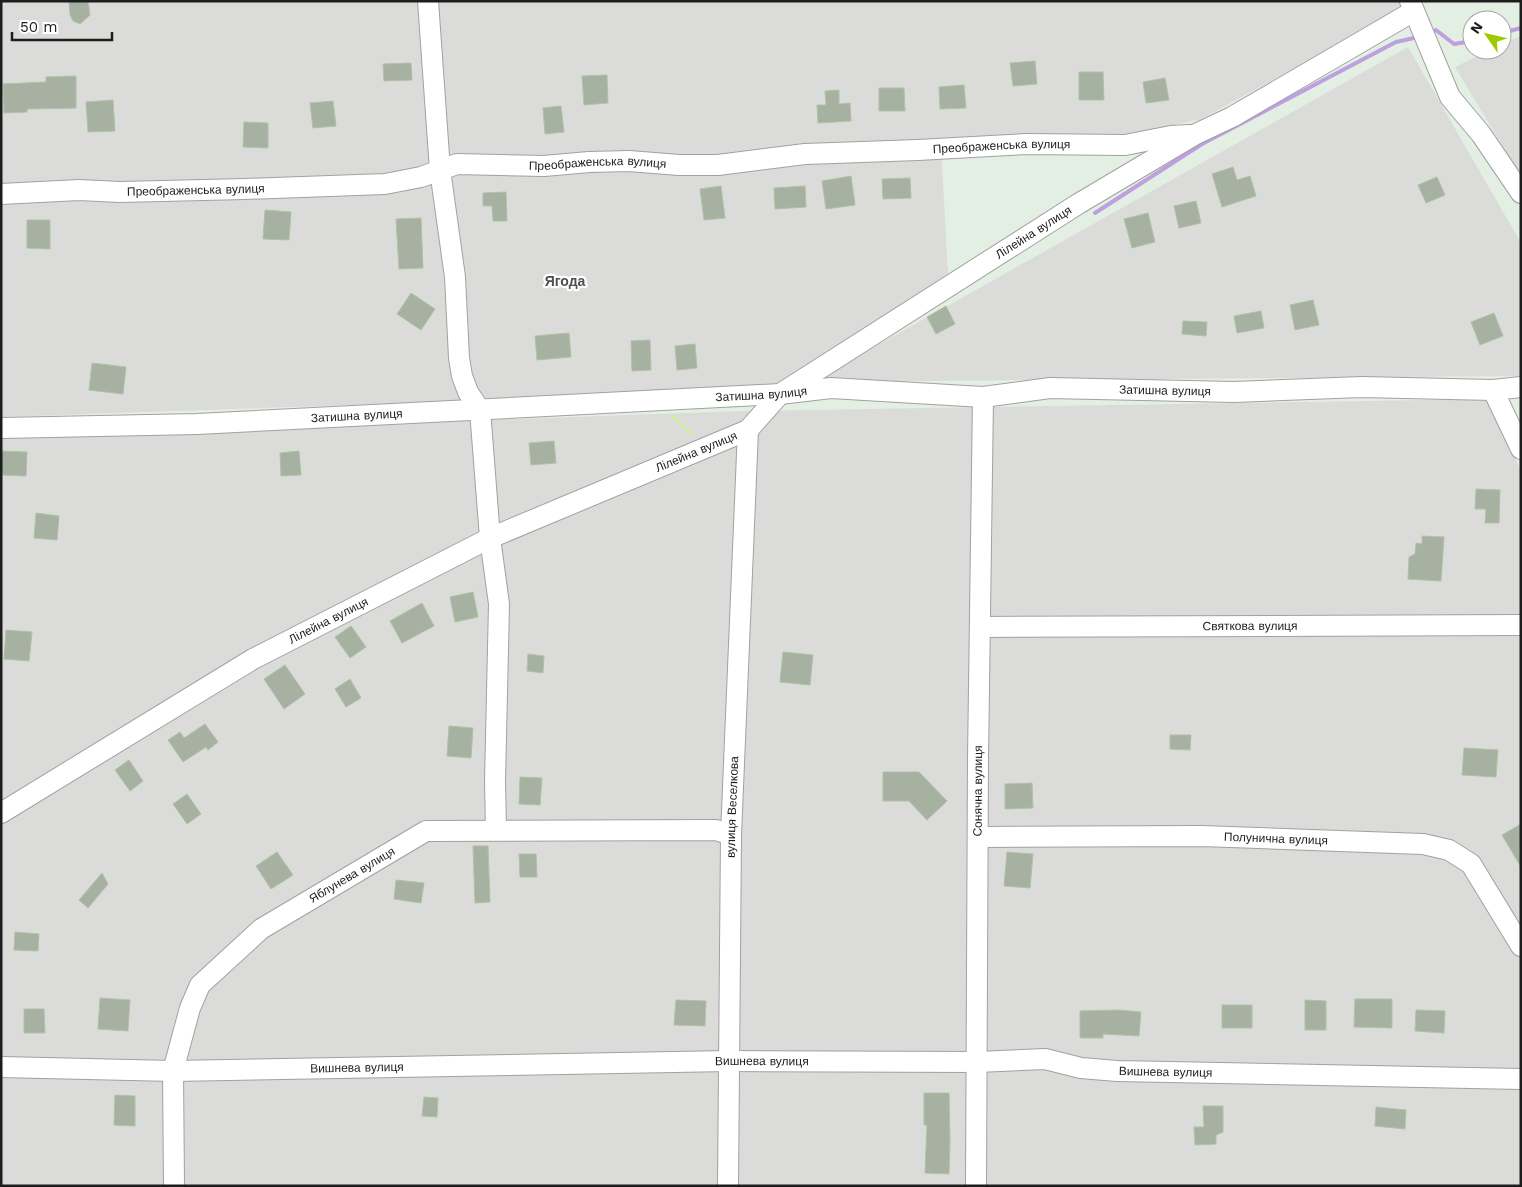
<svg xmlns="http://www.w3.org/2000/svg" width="1522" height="1187" font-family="'Work Sans',sans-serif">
	<rect width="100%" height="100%" fill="#e4efe3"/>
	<g fill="#dbdcda">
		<path d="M1 1H1420L1201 119 1117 137 941 145 948 274 775 386 497 400 1 417Z"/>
		<path d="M1521 36V176L1455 67 1490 50H1502V44Z"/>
		<path d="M1408 47 1521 243V376L812 382Z"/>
		<path d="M1488 399 1521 471V1186H1V437L743 411Z"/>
	</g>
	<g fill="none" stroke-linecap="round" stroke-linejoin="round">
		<g stroke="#bda0e0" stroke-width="4">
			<path d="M1434 31 1436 30 1454 44 1472 41"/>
			<path d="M1502 33 1521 28"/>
			<path d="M1095 213 1202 144 1396 42 1414 38"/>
		</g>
	</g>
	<g fill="#a7b1a2" stroke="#aec2a4">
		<path d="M69 1H88L90 15 80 24 73 21 70 15Z"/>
		<path d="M1035 61 1037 84 1013 86 1010 63Z"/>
		<path d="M411 63 412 80 384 81 383 64Z"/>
		<path d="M1079 72H1103L1104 100H1079Z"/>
		<path d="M607 75 608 103 584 105 582 76Z"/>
		<path d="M76 76V108L27 109V112L4 113 3 84 46 82V77Z"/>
		<path d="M1165 78 1169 100 1146 103 1143 82Z"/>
		<path d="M964 85 966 108 940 109 939 87Z"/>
		<path d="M879 88H904L905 111H879Z"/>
		<path d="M839 90V104L850 103 851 121 818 123 817 105H826L825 91Z"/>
		<path d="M113 100 115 131 88 132 86 102Z"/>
		<path d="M333 101 336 126 313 128 310 103Z"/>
		<path d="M561 106 564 132 545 134 543 108Z"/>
		<path d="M244 122 268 123V148L243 147Z"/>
		<path d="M1233 167 1237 180 1250 176 1256 196 1222 207 1212 174Z"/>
		<path d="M851 176 855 205 826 209 822 181Z"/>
		<path d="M1437 177 1445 195 1426 203 1418 185Z"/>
		<path d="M910 178 911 198 883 199 882 179Z"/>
		<path d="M721 186 725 218 704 220 700 189Z"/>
		<path d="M805 186 806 207 775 209 774 188Z"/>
		<path d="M506 192 507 221H493L492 206H483V193Z"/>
		<path d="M1196 201 1201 223 1179 228 1174 206Z"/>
		<path d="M265 210 291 212 289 240 263 239Z"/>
		<path d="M1148 213 1155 242 1132 248 1124 219Z"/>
		<path d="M421 218 423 268 399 269 396 219Z"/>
		<path d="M27 220H50V249L27 248Z"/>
		<path d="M411 293 435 309 421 330 397 314Z"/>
		<path d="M1313 300 1319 325 1295 330 1290 305Z"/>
		<path d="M946 306 955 324 936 334 927 317Z"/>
		<path d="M1261 311 1264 328 1237 333 1234 316Z"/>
		<path d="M1494 313 1503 336 1480 345 1471 322Z"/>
		<path d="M1183 321 1207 322 1206 336 1182 334Z"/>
		<path d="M569 333 571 357 537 360 535 336Z"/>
		<path d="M650 340 651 370 632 371 631 341Z"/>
		<path d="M695 344 697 368 677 370 675 346Z"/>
		<path d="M92 363 126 367 123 394 89 390Z"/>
		<path d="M554 441 556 463 531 465 529 443Z"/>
		<path d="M1 451 27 452 26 476 1 475Z"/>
		<path d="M299 451 301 475 281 476 280 453Z"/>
		<path d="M1476 489 1500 490 1499 523H1485L1486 509H1475Z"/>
		<path d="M36 513 59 516 57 540 34 538Z"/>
		<path d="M1422 536 1444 537 1441 581 1408 579 1409 557 1415 554 1416 543 1422 544Z"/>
		<path d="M473 592 478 617 455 622 450 597Z"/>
		<path d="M422 603 434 626 402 643 390 621Z"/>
		<path d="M351 626 366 647 350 658 335 637Z"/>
		<path d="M6 630 32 632 29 661 4 659Z"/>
		<path d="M783 652 813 655 810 685 780 682Z"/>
		<path d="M528 654 544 656 543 673 527 671Z"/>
		<path d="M285 665 305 694 284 709 264 679Z"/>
		<path d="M350 679 361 698 346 707 335 689Z"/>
		<path d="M205 724 218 742 208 750 206 747 183 762 168 740 180 732 184 738Z"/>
		<path d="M449 726 473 728 471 758 447 756Z"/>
		<path d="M1170 735H1191L1190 750 1170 749Z"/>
		<path d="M1464 748 1498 750 1496 777 1462 775Z"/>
		<path d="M129 760 143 781 130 791 115 770Z"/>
		<path d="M883 772H919L947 801 927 820 909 801H883Z"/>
		<path d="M520 777 542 778 540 805 519 804Z"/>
		<path d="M1032 783 1033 808 1005 809V784Z"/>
		<path d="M187 794 201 814 187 824 173 804Z"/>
		<path d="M1521 824V867L1502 835Z"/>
		<path d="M473 846H488L490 902 475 903Z"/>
		<path d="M277 852 293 875 271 889 256 866Z"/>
		<path d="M1007 852 1033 854 1030 888 1004 886Z"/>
		<path d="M519 854H536L537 877H520Z"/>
		<path d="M102 873 108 884 88 908 79 900Z"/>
		<path d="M396 880 424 883 421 903 394 899Z"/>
		<path d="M15 932 39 934 38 951 14 950Z"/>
		<path d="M100 998 130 1000 128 1031 98 1029Z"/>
		<path d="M1355 999H1392V1028L1354 1027Z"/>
		<path d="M676 1000 706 1001 705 1026 674 1025Z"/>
		<path d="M1305 1000 1326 1001V1030H1305Z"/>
		<rect x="1222" y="1005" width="30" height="23"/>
		<path d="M24 1009H44L45 1033H24Z"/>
		<path d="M1119 1010 1141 1012 1139 1036 1103 1034V1038H1080V1011Z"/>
		<path d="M1416 1010 1445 1011 1444 1033 1415 1031Z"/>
		<path d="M924 1093H949L950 1141 949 1174 925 1173 927 1125H924Z"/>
		<path d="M115 1095 135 1096V1126L114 1125Z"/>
		<path d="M424 1097 438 1098 437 1117 422 1116Z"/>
		<path d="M1203 1106H1223V1132L1216 1135V1144L1195 1145 1194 1127H1204Z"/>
		<path d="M1376 1107 1406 1110 1405 1129 1375 1126Z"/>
	</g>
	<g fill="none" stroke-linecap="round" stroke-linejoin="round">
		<defs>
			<g id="minor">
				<path d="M428 1 440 170 455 277 459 358 462 376 468 392 480 410 490 538 499 604 495 781 496 830"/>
				<path d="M1410 1 1450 97 1481 134 1521 193"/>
				<path id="s1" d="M1 194 79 190 120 192 245 189 385 184 421 177 457 164 544 166 589 162 629 161 679 165H718L805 154 918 150 1027 144 1125 145 1171 136 1189 135"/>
				<path d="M1493 390 1521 449"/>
				<path id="s2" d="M1 428 197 424 780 394 831 388 983 397 1050 388 1234 392 1362 387 1493 390 1521 387"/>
				<path id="s3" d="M980 627 1521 625"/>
				<path id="s4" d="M1 813 253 659 490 538 748 430 780 394 1078 204 1196 134 1232 117 1414 11"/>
				<path id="s5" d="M978 837 1202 836 1423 844 1449 850 1471 864 1521 946"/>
				<path id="s6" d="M1 1067 173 1071 729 1061 977 1062 1045 1059 1081 1068 1117 1071 1521 1079"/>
				<path id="s7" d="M174 1186 173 1071 190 1008 200 985 261 929 426 831 716 830 731 835"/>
				<path id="s8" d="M728 1186 731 835 748 430"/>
				<path id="s9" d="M976 1186 978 759 983 397"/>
			</g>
		</defs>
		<use href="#minor" stroke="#a1a1a1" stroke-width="22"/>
		<path stroke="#ccff64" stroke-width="2.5" stroke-dasharray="2.5 2.5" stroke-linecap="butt" d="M673 416 689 432 696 434"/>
		<use href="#minor" stroke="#fff" stroke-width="20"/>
	</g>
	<g text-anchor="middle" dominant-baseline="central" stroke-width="4.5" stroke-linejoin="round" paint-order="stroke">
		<g font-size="12" fill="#1d1d1d" stroke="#fff">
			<text stroke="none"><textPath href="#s1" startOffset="1005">Преображенська вулиця</textPath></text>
			<text stroke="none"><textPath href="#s1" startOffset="600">Преображенська вулиця</textPath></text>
			<text stroke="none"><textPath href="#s1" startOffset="195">Преображенська вулиця</textPath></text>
			<text stroke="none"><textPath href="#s4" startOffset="1190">Лілейна вулиця</textPath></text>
			<text stroke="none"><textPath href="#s2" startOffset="1166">Затишна вулиця</textPath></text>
			<text stroke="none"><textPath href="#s2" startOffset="761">Затишна вулиця</textPath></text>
			<text stroke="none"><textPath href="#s2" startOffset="356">Затишна вулиця</textPath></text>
			<text stroke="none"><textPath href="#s4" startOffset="785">Лілейна вулиця</textPath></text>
			<text stroke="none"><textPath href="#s4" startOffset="380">Лілейна вулиця</textPath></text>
			<text stroke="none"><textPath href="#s3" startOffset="270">Святкова вулиця</textPath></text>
			<text stroke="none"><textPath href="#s9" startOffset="395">Сонячна вулиця</textPath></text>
			<text stroke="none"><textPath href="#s8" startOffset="379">вулиця Веселкова</textPath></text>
			<text stroke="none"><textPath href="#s5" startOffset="298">Полунична вулиця</textPath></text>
			<text stroke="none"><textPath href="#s7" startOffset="394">Яблунева вулиця</textPath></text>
			<text stroke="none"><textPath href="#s6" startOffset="761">Вишнева вулиця</textPath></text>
			<text stroke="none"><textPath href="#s6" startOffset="356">Вишнева вулиця</textPath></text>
			<text stroke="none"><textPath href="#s6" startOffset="1166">Вишнева вулиця</textPath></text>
		</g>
		<g font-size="14" font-weight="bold" fill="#505050" stroke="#fff">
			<text x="565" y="281">Ягода</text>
		</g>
	</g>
	<rect width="1522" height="1187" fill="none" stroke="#1d1d1d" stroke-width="5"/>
	<g transform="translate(1487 35) rotate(304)"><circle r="24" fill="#ffffff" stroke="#a5a5a5"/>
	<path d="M0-4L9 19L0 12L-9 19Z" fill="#9dcb00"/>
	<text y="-8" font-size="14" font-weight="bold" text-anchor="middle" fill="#1d1d1d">N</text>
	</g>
	<path d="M12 32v8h100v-8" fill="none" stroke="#1d1d1d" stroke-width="2.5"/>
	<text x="20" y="32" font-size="15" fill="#1d1d1d" stroke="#ffffff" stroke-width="4" paint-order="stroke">50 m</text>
</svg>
